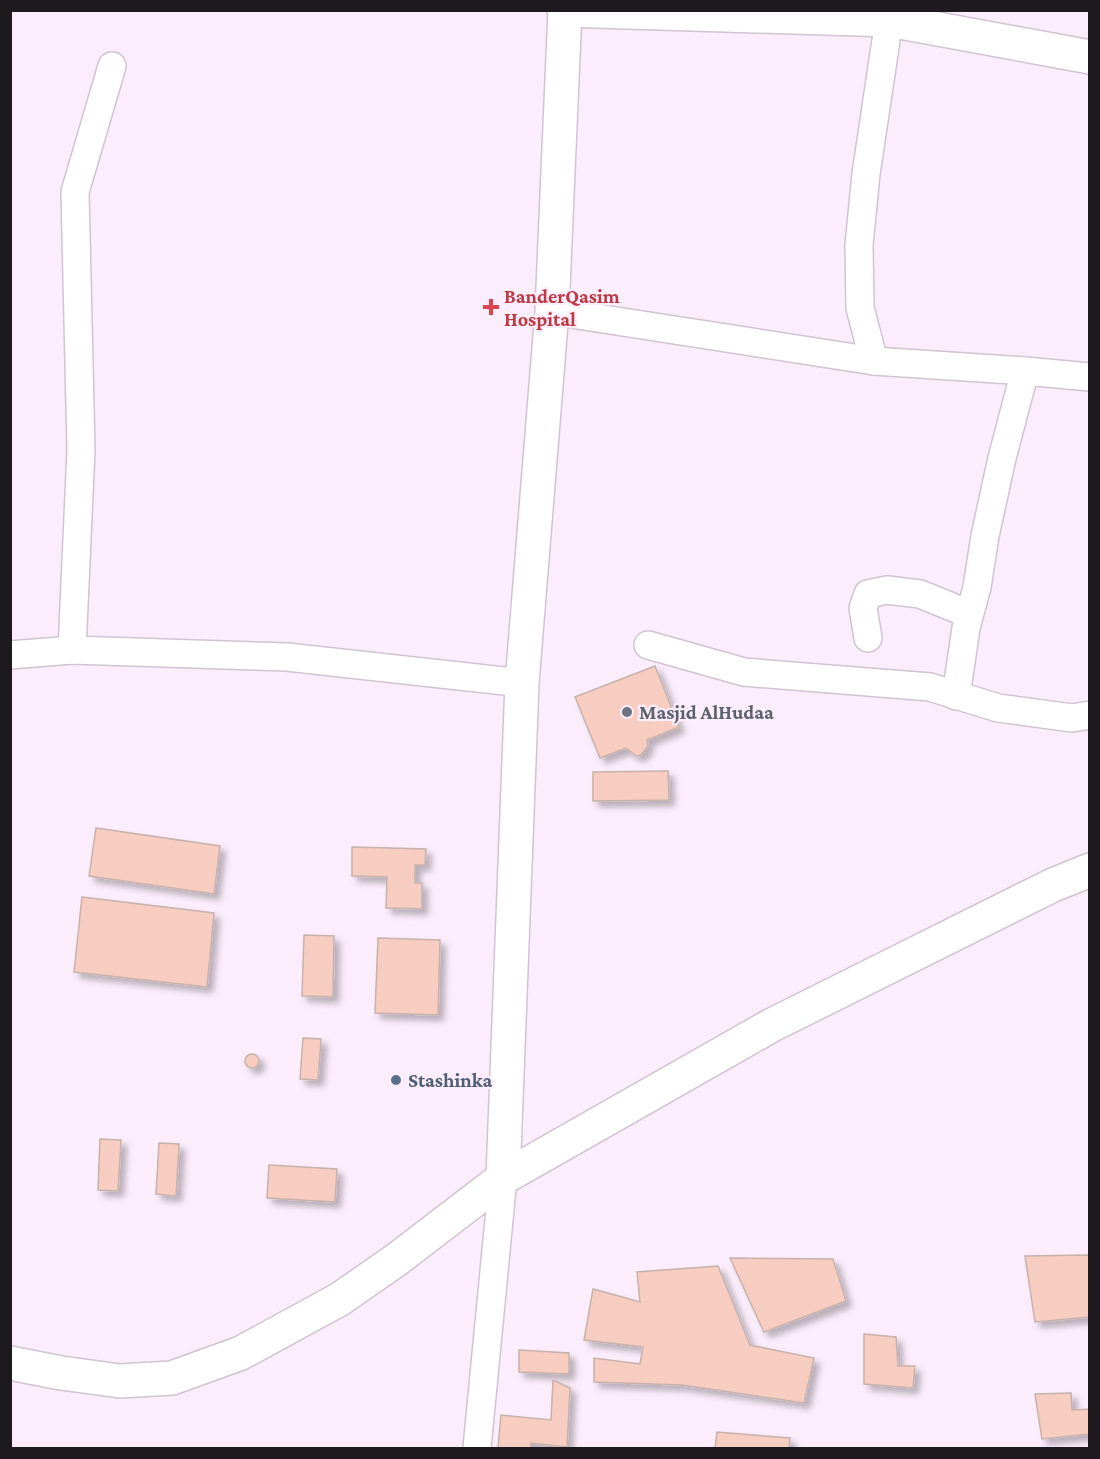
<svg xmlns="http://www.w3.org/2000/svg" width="1100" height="1459" font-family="'Crimson Pro',serif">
	<defs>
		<filter id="shadow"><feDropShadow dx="5.5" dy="5.5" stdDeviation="3" flood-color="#0004"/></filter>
	</defs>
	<rect width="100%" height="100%" fill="#fcedfc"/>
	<g fill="#f8cdc1" stroke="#c6b1ab" stroke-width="1.5" filter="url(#shadow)">
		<path d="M655 666 679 727 647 740 648 746 641 755 636 756 626 748 600 758 575 697Z"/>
		<path d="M668 771 669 800 593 801V772Z"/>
		<path d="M96 828 220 846 214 894 89 876Z"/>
		<path d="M352 847 426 849 425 865H415V883H422V909L386 908 387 877 352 876Z"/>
		<path d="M82 897 214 913 207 987 74 972Z"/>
		<path d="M304 935 334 936 333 997 302 996Z"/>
		<path d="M378 938 440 940 438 1015 375 1013Z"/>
		<path d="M303 1038 321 1039 318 1080 300 1079Z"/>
		<circle cx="252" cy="1061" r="7"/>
		<path d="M100 1139 121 1140 118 1191 98 1190Z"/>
		<path d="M159 1143 179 1144 176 1196 156 1194Z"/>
		<path d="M269 1165 337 1169 335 1202 267 1198Z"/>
		<path d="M1090 1255V1317L1035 1322 1025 1256Z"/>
		<path d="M730 1258 833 1259 846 1301 764 1332Z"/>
		<path d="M718 1266 750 1345 814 1358 804 1403 682 1385 594 1382V1358L640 1364 643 1347 584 1340 593 1289 640 1302 637 1272Z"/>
		<path d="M864 1334 896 1337 898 1366H915L913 1388 864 1384Z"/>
		<path d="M519 1350 569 1353V1374L519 1372Z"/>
		<path d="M553 1380 570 1388 567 1447 531 1443V1448H498L501 1415 551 1420Z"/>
		<path d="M1071 1393 1072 1410 1090 1409V1434L1042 1439 1035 1394Z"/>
		<path d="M717 1432 790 1438 789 1448H715Z"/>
	</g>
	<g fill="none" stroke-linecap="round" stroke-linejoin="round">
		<defs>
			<g id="street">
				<path d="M552 311 874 361 1025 371 1090 377"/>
				<path d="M874 361 860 308 859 245 866 174 889 20"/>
				<path d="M868 638 863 608 868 594 887 590 920 594 969 614"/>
				<path d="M648 645 744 672 930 687 998 708 1072 718 1090 715"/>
				<path d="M72 650 81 450 75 192 112 66"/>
				<path d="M10 655 72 650 287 657 522 683"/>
				<path d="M956 696 966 628 977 587 985 536 1002 458 1025 371"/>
				<path d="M477 1448 503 1178"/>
			</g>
			<g id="secondary">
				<path d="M564 10 889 20 1090 57"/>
				<path d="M10 1363 61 1373 120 1381 172 1378 241 1353 340 1299 396 1260 503 1178"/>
			</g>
			<g id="primary">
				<path d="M503 1178 522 683 552 311 565 10"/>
				<path d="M503 1178 772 1025 1053 885 1090 870"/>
			</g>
		</defs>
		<use href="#street" stroke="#d1c3d1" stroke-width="30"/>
		<use href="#secondary" stroke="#d1c3d1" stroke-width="36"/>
		<use href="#primary" stroke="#d1c3d1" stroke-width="36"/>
		<use href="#street" stroke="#fff" stroke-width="27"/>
		<use href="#secondary" stroke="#fff" stroke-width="33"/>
		<use href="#primary" stroke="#fff" stroke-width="33"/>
	</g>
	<path fill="#e0444e" stroke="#fcedfc" stroke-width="2" d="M488 298h6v6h6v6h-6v6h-6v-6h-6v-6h6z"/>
	<circle fill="#6b7280" stroke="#fcedfc" stroke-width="2" cx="627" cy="712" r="6"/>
	<circle fill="#5c6f8a" stroke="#fcedfc" stroke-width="2" cx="396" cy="1080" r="6"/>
	<g text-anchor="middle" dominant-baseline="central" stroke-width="4.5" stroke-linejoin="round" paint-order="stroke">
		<g font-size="20" font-weight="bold" fill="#be3a42" stroke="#fcedfc" text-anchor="start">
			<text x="504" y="296">BanderQasim<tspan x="504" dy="23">Hospital</tspan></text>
		</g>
		<g font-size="20" font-weight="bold" fill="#5b616d" stroke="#fcedfc" text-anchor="start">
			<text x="639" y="712">Masjid AlHudaa</text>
		</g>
		<g font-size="20" font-weight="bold" fill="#4e5e75" stroke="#fcedfc" text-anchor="start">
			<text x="408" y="1080">Stashinka</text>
		</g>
	</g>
	<rect width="1100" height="1459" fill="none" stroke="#1e191e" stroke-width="24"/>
</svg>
